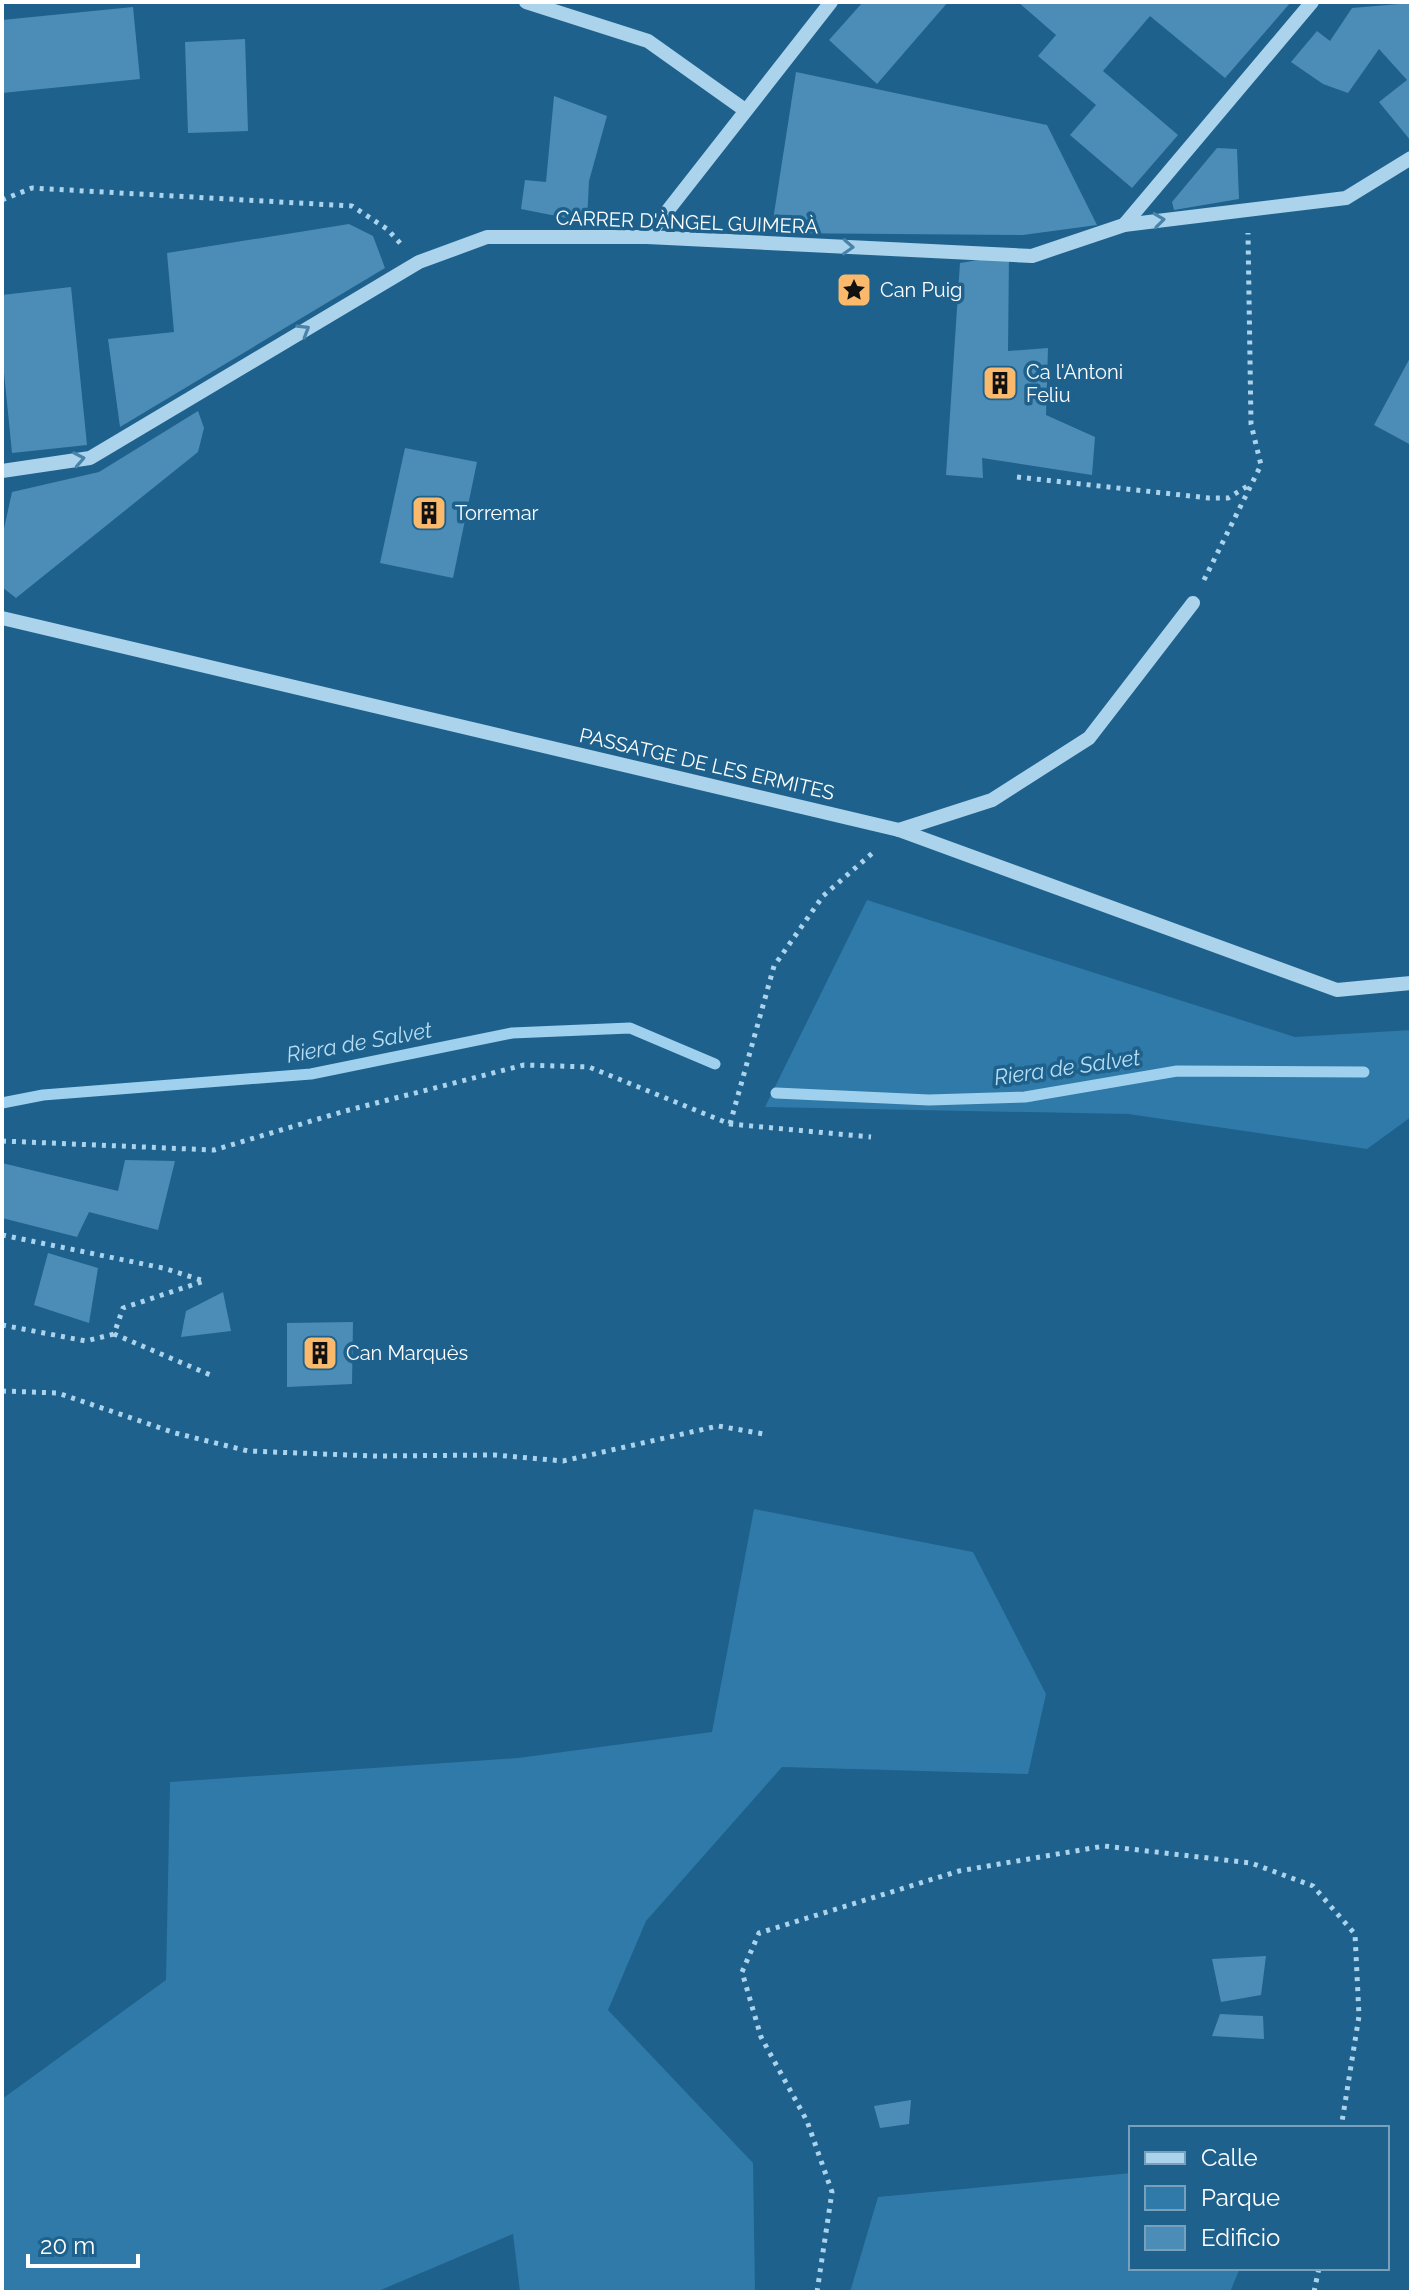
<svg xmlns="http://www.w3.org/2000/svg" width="1413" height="2294" font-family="Raleway,sans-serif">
	<rect width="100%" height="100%" fill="#1e618c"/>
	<g fill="#2f7aa8">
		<path d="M867 900 1295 1037 1411 1030V1117L1367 1149 1128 1114 765 1107Z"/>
		<path d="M754 1509 973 1552 1046 1694 1028 1774 782 1767 646 1921 608 2010 753 2163 755 2292H520L513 2234 376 2292H2V2099L166 1980 170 1782 518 1758 712 1732Z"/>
		<path d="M1131 2173V2268H1240L1230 2292H850L878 2197Z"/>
	</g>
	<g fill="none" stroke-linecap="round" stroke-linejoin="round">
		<g stroke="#9fd1ee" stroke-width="11">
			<path d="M776 1093 929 1100 1025 1097 1177 1071 1364 1072"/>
			<path d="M2 1103 43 1095 311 1074 512 1033 630 1028 715 1064"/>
		</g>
	</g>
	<g fill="#4b8db6">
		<path d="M863 2H948L877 84 829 40Z"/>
		<path d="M1018 2H1291L1225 78 1150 16 1103 71 1178 135 1132 188 1070 135 1096 105 1038 56 1056 35Z"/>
		<path d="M1411 3V141L1379 102 1407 80 1379 49 1348 93 1323 84 1291 62 1317 31 1330 41 1352 8Z"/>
		<path d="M133 7 140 79 2 93V20Z"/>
		<path d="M245 39 248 131 188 133 185 42Z"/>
		<path d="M796 72 1047 125 1097 225 1023 235 771 233Z"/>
		<path d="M554 96 607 116 589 181 587 222 521 209 525 180 546 182Z"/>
		<path d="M1217 148 1237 149 1239 199 1174 210 1172 202Z"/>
		<path d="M349 224 373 236 385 268 120 427 108 339 174 332 167 253Z"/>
		<path d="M1009 255 1008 351 1048 348 1046 415 1095 437 1092 475 982 458 983 478 946 475 960 263Z"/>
		<path d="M71 287 87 445 12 453 2 352V295Z"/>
		<path d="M1411 356V445L1374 425Z"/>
		<path d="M198 411 204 428 198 452 16 598 2 587V538L12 492 99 472Z"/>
		<path d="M405 448 477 462 453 578 380 563Z"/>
		<path d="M125 1160 175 1161 158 1230 89 1212 77 1237 2 1218V1163L118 1191Z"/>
		<path d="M48 1253 98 1268 89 1323 34 1305Z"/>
		<path d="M223 1292 231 1331 181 1337 186 1311Z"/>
		<path d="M353 1322 352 1384 287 1387V1323Z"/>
		<path d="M1266 1956 1261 1995 1221 2002 1212 1959Z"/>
		<path d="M1220 2014 1263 2016 1264 2039 1212 2036Z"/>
		<path d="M911 2100 909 2124 880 2128 874 2106Z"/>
	</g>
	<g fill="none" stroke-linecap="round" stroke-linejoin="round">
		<g stroke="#abd3ec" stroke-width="5" stroke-dasharray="4 6" stroke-linecap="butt">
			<path d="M2 200 32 188 352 206 387 229 401 244"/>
			<path d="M1017 477 1209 498H1228L1251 484"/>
			<path d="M1204 580 1261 465 1251 424 1248 233"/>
			<path d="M730 1124 774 966 823 896 876 850"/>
			<path d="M2 1141 214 1150 345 1111 524 1065 589 1067 730 1124 871 1137"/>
			<path d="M2 1235 163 1268 204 1281 123 1308 114 1334 215 1377"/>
			<path d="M2 1325 86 1341 114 1334"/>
			<path d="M2 1391 58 1393 175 1433 248 1451 374 1456 495 1455 563 1461 718 1426 764 1434"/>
			<path d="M817 2292 832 2192 807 2121 761 2037 742 1972 759 1933 959 1871 1104 1846 1251 1863 1313 1886 1355 1934 1359 2016 1341 2128"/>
			<path d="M1314 2292 1319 2268"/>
		</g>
		<g stroke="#abd3ec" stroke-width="14">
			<path d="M526 2 648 41 745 110"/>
			<path d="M1124 225 1312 2"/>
			<path d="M647 237 831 2"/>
			<path d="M2 471 90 458 419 262 487 237H647L1032 256 1124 225 1346 198 1411 158"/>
			<path d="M2 618 899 830 1337 990 1411 983"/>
			<path d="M899 830 992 800 1089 738 1193 603"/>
		</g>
	</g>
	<defs><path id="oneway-chevron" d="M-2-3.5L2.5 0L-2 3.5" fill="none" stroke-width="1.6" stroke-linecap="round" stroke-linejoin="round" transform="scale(2)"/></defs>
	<g stroke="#4883a9">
		<use href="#oneway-chevron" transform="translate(1159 220) rotate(-7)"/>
		<use href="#oneway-chevron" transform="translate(848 247) rotate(3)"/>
		<use href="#oneway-chevron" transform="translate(304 330) rotate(-31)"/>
		<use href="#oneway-chevron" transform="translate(79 459) rotate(-11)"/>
	</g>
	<defs>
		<symbol id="sight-square" viewBox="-11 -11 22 22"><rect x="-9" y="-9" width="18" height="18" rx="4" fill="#fbb96b" stroke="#1e618c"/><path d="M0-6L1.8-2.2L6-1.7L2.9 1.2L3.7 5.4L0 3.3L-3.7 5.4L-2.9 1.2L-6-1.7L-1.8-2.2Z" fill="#111"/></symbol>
		<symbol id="building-square" viewBox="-11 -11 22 22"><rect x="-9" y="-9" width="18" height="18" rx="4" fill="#fbb96b" stroke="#1e618c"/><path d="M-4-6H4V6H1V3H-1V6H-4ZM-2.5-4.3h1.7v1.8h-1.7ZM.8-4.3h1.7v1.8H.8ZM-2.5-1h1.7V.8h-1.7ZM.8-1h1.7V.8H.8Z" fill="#111"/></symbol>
	</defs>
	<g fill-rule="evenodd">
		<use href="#sight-square" x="834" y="270" width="40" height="40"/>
		<use href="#building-square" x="980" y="363" width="40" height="40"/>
		<use href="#building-square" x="409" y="493" width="40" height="40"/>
		<use href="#building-square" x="300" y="1333" width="40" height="40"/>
	</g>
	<g text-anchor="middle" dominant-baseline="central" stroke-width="7" stroke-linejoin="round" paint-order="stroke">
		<g font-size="20" fill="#fff" stroke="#1e618c">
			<text transform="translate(687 222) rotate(2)">CARRER D'ÀNGEL GUIMERÀ</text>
			<text transform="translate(707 764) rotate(13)">PASSATGE DE LES ERMITES</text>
		</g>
		<g font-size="20" fill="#fff" stroke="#1e618c" text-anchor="start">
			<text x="880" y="290">Can Puig</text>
			<text x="1026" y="372">Ca l'Antoni<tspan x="1026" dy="23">Feliu</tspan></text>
			<text x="455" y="513">Torremar</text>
			<text x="346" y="1353">Can Marquès</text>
		</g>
		<g font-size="22" font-style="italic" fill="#b7ddf3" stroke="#1e618c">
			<text transform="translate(359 1042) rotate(-10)">Riera de Salvet</text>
			<text transform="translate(1067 1067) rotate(-8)">Riera de Salvet</text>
		</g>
	</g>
	<rect width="1413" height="2294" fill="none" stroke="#ffffff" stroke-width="8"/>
	<rect x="1129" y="2126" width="260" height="144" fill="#1e618c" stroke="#78a0ba" stroke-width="2"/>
	<rect x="1145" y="2152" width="40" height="12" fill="#abd3ec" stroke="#78a0ba" stroke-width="2"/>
	<text x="1201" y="2166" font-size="24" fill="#ffffff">Calle</text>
	<rect x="1145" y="2186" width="40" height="24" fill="#2f7aa8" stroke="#78a0ba" stroke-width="2"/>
	<text x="1201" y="2206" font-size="24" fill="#ffffff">Parque</text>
	<rect x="1145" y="2226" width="40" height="24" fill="#4b8db6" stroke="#78a0ba" stroke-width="2"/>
	<text x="1201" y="2246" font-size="24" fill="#ffffff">Edificio</text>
	<path d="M28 2254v12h110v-12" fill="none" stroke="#ffffff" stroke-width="4"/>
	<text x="40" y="2254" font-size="24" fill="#ffffff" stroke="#1e618c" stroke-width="6" paint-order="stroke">20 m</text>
</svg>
